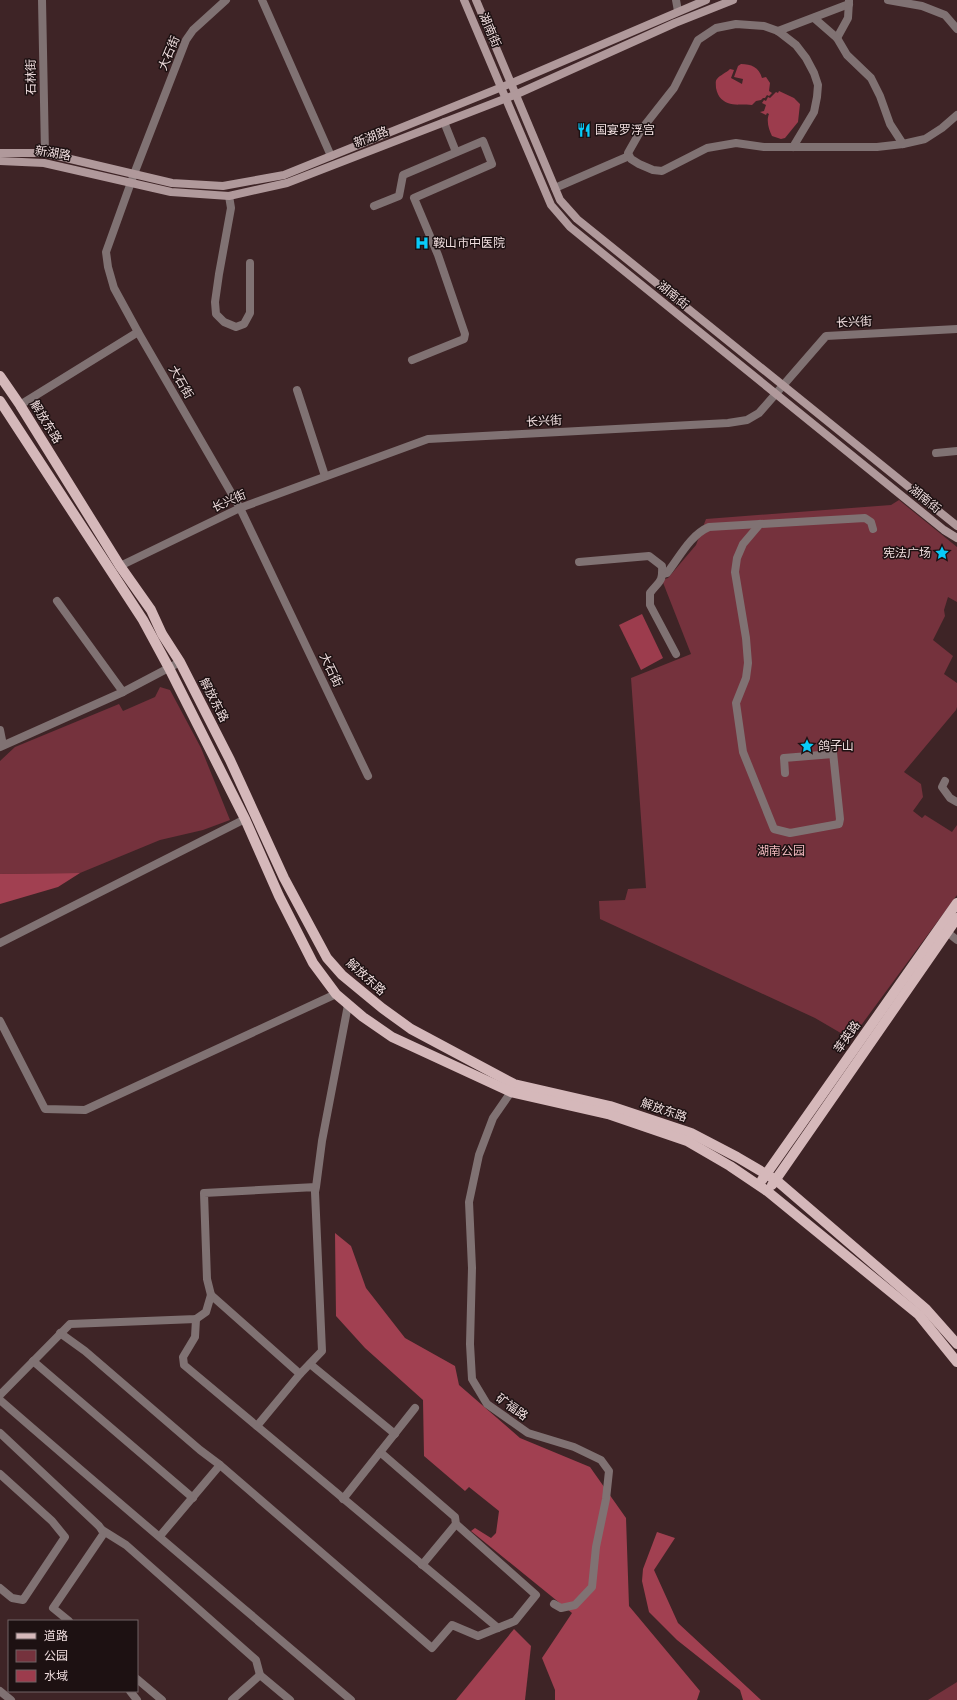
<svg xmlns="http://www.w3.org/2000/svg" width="957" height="1700" font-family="Helvetica,'Noto Sans SC',sans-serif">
	<rect width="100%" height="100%" fill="#3e2426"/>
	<g fill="#75323d">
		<path d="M899 500 957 547V602L948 597 944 610 945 616 933 640 953 656 944 674 957 683V707L956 710 904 772 921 784 923 797 913 811 922 818 925 815 952 832 957 825V895L851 1039 815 1018 600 919 599 901 625 900 628 889 646 888 631 678 691 654 662 580 668 578 696 545 706 519 891 505Z"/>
		<path d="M160 687 170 690 201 748 230 820 203 830 160 840 80 873 0 874V761L15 747 119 704 123 711 155 697Z"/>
		<path d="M957 1682V1700H928Z"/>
	</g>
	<g fill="#a14051">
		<path d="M80 873 58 887 0 904V874Z"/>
		<path d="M335 1233 351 1246 366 1288 405 1338 455 1366 459 1385 520 1438 590 1467 626 1518 629 1606 700 1691 697 1700H555V1690L542 1658 572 1613 471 1531 475 1528 491 1538 496 1533 499 1511 469 1487 465 1491 424 1456 423 1400 365 1348 336 1316Z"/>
		<path d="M657 1532 675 1538 654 1570 678 1623 761 1700H743L740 1690 677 1640 649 1612 642 1581 643 1569Z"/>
		<path d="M514 1629 531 1646 525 1700H456Z"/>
	</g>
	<g fill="#9c3c4d">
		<path d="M741 64C751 64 759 67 762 78L766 77 770 83 769 91 772 93 769 96 767 95 765 98H763L761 100 756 101 752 105C738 104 720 108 716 88 716 85 715 81 717 79 720 75 726 73 730 69L734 70 731 78 742 84 743 79 734 77 738 66Z"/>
		<path d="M779 91 794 98 800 104 798 122 785 138 781 139 772 136C769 130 766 121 769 114L767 113 766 115 760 112 764 111 766 105 762 103 764 100 766 101 768 97 770 98 776 92 778 93Z"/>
		<path d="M642 614 663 658 641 670 619 625Z"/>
	</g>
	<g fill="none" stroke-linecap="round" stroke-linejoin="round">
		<g stroke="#807273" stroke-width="8">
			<path d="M42 0 45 153"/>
			<path d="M226 0 193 30 186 40 134 174 106 252 108 267 114 288 138 332 240 508 368 776"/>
			<path d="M262 0 331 156"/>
			<path d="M676 0 678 11"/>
			<path d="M888 0 922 6 945 15 957 29"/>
			<path d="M814 18 837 38 847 55 871 78 880 96 890 124 903 144"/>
			<path d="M778 31 849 4"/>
			<path d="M837 38 848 18 849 1"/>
			<path d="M444 122 456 152"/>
			<path d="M793 147 814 112 817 97 818 85 814 73 806 58 796 45 778 31 764 26 736 24 716 28 698 40 674 88 641 130 628 153 631 159 639 164 653 170 662 171 707 148 736 143 764 147H877L903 144 925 139 942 128 957 115"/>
			<path d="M555 188 629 156"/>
			<path d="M229 196 231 208 219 274 215 302 216 314 224 322 236 327 244 324 250 313V263"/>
			<path d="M374 206 399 196 403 175 483 141 492 164 414 198 438 255 465 334 464 339 412 360"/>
			<path d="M297 390 325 476"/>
			<path d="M20 405 138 332"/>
			<path d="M936 453 957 451"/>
			<path d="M760 524 743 544 737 558 735 572 746 638 748 663 746 678 736 703 743 752 774 829 790 833 839 824 840 819 832 743"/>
			<path d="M579 562 649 556 662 566C663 583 659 581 650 593V605L676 654"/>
			<path d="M120 566 240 508 428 439 728 423 747 420 759 413 826 336 957 329"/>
			<path d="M662 574 667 573C679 558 690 535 709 527L865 518 871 522 873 529"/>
			<path d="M57 601 123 692"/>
			<path d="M0 730 3 745"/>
			<path d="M0 747 123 692 180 662"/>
			<path d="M785 773 784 758 833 754"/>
			<path d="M945 781 942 787 950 798 957 802"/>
			<path d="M947 932 957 940"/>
			<path d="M0 943 245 819"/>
			<path d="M0 1021 45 1109 85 1110 336 994"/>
			<path d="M513 1087 511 1092 493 1118 479 1155 469 1202 472 1268 470 1344 472 1379 487 1404 528 1433 574 1447 601 1460 609 1471 606 1499 596 1547 592 1587 575 1605 561 1608 554 1604"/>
			<path d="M316 1187 204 1193 207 1279 211 1295 300 1374 322 1351 315 1192 316 1187 322 1141 348 1005"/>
			<path d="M196 1319 195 1337 183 1357 184 1365 498 1628"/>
			<path d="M60 1333 85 1351 200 1450 220 1465 432 1648 452 1625 478 1636 515 1621 536 1595 456 1524 455 1517 380 1452"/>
			<path d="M33 1361 193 1498"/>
			<path d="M310 1364 395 1434"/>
			<path d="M0 1395 70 1324 196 1319 206 1312 211 1295"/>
			<path d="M0 1400C116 1501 234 1600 351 1700"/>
			<path d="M257 1426 300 1374"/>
			<path d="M0 1433 99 1526 104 1533 53 1608 69 1621"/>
			<path d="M0 1474 52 1521 65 1537 23 1600 12 1598 0 1588"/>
			<path d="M343 1499 415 1408"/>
			<path d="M102 1530 126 1545 256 1660 260 1675 290 1700"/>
			<path d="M160 1536 220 1465"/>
			<path d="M422 1565 456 1524"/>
			<path d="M137 1679 162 1700"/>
			<path d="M0 1691 11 1700"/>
			<path d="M130 1691 137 1700"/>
			<path d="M232 1700 260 1675"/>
		</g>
		<g stroke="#b0999b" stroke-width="8">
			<path d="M464 0 551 205 570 227 944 530 957 538"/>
			<path d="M476 0 560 200 577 219 957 526"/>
			<path d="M0 153H45L172 183 223 186 284 175 512 83 706 0"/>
			<path d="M0 161 44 163 171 192 229 196 287 183 517 94 675 23 733 0"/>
		</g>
		<g stroke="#d5b8ba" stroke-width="10">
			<path d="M0 376 20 405 120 566 151 610 162 634 180 662 230 760 284 878 327 958 342 975 382 1008 411 1029 514 1084 610 1106 691 1133 737 1157 776 1180 926 1309 957 1344"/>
			<path d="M0 401 143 620 169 668 245 819 279 896 313 963 336 994 363 1017 392 1037 511 1092 608 1114 687 1141 730 1166 767 1191 919 1315 957 1362"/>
			<path d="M762 1180 957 903"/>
			<path d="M772 1185 957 918"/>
		</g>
	</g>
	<defs>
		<symbol id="restaurant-bare" viewBox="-9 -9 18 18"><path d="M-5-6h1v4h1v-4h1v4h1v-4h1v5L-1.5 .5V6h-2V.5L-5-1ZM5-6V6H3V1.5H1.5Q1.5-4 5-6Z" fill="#08cbf9" stroke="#1d1112" stroke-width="2.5" paint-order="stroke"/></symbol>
		<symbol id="hospital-bare" viewBox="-9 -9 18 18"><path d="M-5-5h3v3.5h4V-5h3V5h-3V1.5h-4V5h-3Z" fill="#08cbf9" stroke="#1d1112" stroke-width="2.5" paint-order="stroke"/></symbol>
		<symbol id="sight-bare" viewBox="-9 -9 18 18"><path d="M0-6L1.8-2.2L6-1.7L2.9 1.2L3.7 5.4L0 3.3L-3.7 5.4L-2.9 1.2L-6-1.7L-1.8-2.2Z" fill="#08cbf9" stroke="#1d1112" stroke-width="2.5" paint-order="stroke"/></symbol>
	</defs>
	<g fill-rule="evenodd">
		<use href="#restaurant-bare" x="574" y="120" width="20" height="20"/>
		<use href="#hospital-bare" x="412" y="233" width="20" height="20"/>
		<use href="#sight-bare" x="932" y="543" width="20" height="20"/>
		<use href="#sight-bare" x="797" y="736" width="20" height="20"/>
	</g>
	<g text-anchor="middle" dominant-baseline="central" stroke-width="3" stroke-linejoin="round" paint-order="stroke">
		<g font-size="12" fill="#f0dedf" stroke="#1d1112">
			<text transform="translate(490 30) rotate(67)">湖南街</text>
			<text transform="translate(169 53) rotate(-67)">大石街</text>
			<text transform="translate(31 77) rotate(-91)">石林街</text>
			<text transform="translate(371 137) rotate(-21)">新湖路</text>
			<text transform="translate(53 153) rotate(9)">新湖路</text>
			<text transform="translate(673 295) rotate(39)">湖南街</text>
			<text transform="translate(854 322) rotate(-3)">长兴街</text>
			<text transform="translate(181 382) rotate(60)">大石街</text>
			<text transform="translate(544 421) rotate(-3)">长兴街</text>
			<text transform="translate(46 422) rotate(58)">解放东路</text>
			<text transform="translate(925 499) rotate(39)">湖南街</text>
			<text transform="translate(229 501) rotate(-24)">长兴街</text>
			<text transform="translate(331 670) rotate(64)">大石街</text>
			<text transform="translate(214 700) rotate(63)">解放东路</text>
			<text transform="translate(366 977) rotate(42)">解放东路</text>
			<text transform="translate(847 1037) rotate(-55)">莘英路</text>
			<text transform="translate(664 1110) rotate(19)">解放东路</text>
			<text transform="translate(512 1407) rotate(36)">矿福路</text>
		</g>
		<g font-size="12" fill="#f0dedf" stroke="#1d1112" text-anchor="start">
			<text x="595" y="130">国宴罗浮宫</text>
			<text x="433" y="243">鞍山市中医院</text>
			<text x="931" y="553" text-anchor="end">宪法广场</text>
			<text x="818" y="746">鸽子山</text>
		</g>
		<g font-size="12" fill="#f1babf" stroke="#1d1112">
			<text x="781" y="851">湖南公园</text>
		</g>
	</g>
	<rect x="8" y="1620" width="130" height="72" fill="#1d1112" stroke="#716364"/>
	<rect x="16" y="1633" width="20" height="6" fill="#d5b8ba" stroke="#716364"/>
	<text x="44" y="1640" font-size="12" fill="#f0dedf">道路</text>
	<rect x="16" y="1650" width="20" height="12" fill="#75323d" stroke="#716364"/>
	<text x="44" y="1660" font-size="12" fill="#f0dedf">公园</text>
	<rect x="16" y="1670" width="20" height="12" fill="#9c3c4d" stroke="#716364"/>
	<text x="44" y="1680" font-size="12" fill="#f0dedf">水域</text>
</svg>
